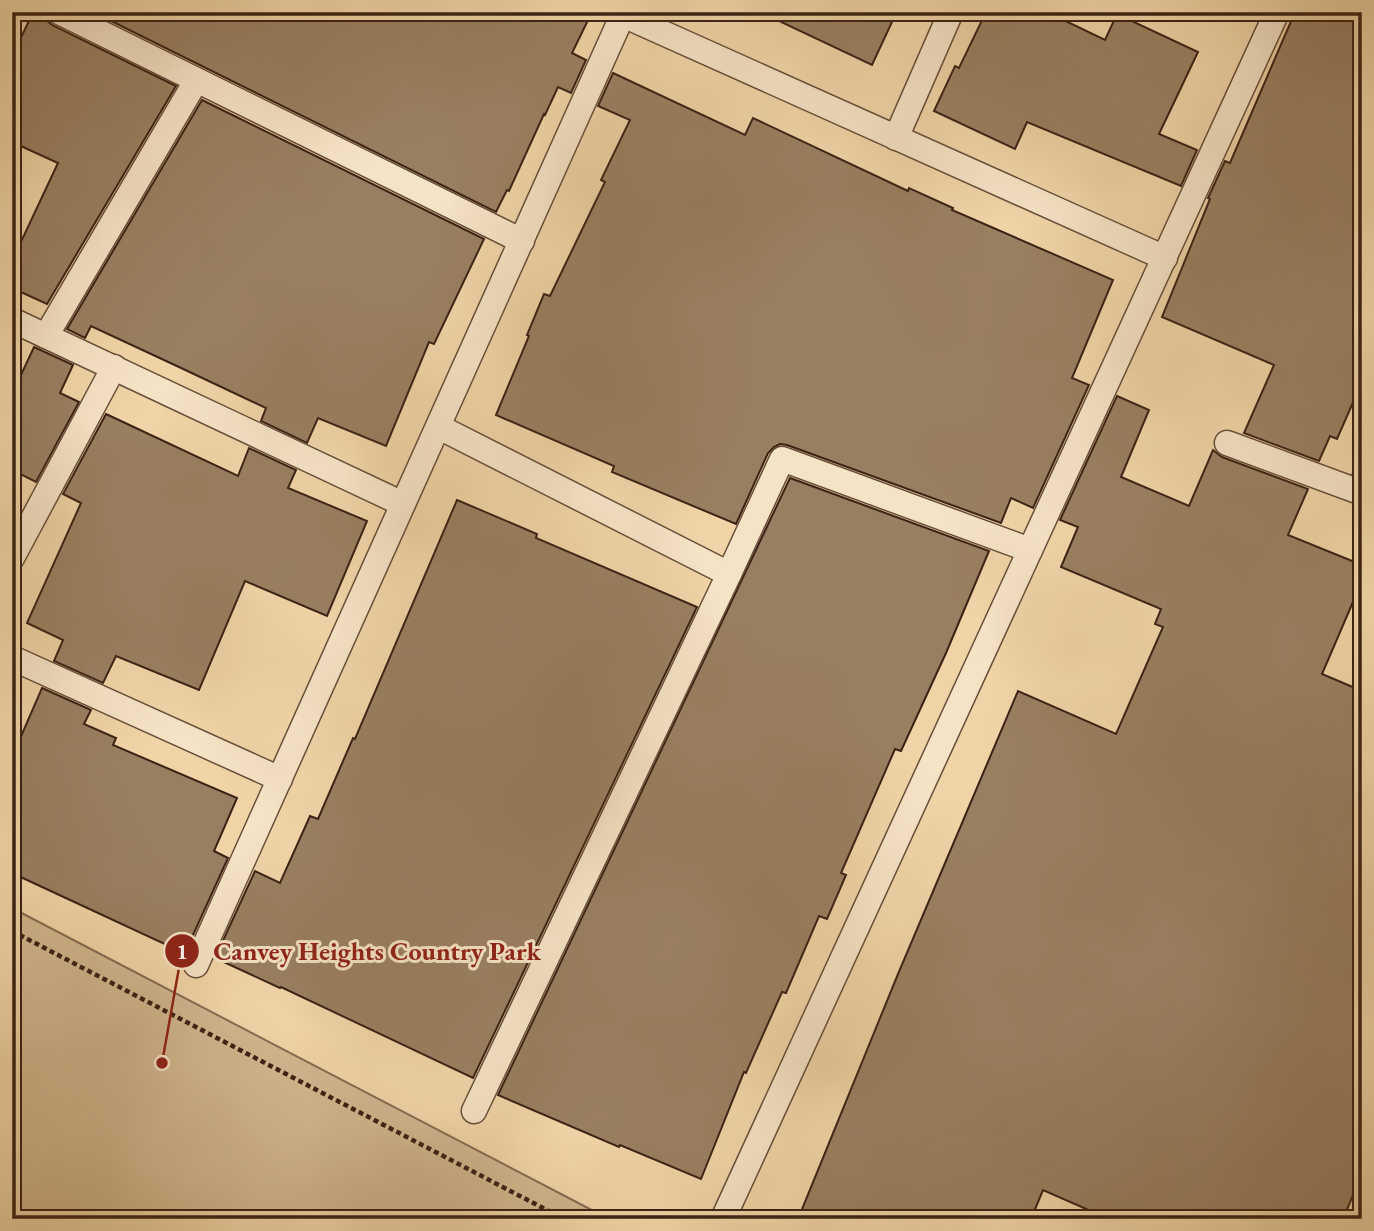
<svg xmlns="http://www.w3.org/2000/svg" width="1374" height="1231" font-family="'EB Garamond',serif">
	<rect width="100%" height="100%" fill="#f0d4a7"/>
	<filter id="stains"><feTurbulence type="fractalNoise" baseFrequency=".00286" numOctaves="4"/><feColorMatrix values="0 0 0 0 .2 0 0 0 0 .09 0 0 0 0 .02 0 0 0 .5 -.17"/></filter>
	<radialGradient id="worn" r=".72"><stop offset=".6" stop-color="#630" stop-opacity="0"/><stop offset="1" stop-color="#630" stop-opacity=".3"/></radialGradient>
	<path fill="#d1b68e" stroke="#866c52" stroke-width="2" d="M12 908 609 1219H12Z"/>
	<g fill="#997f61" stroke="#3b2215" stroke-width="2">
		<path d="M33 12H44L46 20 52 25 176 86 47 304 12 288V261L58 163 12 142V57Z"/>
		<path d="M93 12H592L572 53 586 60 571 93 558 87 545 115 544 114 509 191 507 190 496 212Z"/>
		<path d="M760 12H871L892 22 872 65Z"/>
		<path d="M986 12H1047L1105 40 1117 14 1198 52 1159 134 1197 150 1181 186 1027 122 1015 149 934 111 955 66 959 68Z"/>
		<path d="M1295 12H1362V382L1337 439 1330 436 1319 461 1244 433 1274 365 1162 317 1210 199 1208 198 1225 161 1230 163Z"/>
		<path d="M613 73 745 135 753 118 908 191 909 188 953 208 952 210 1113 280 1072 378 1089 385 1033 508 1011 498 1001 523 787 445 780 444 774 447 768 453 736 524 612 472 614 466 496 415 529 336 527 335 544 294 550 296 605 182 601 180 630 120 598 106Z"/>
		<path d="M202 100 484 239 434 344 429 342 386 446 318 418 307 443 261 421 266 408 179 367 91 326 85 338 67 329Z"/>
		<path d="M34 347 73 365 60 393 79 402 36 482 12 470V394Z"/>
		<path d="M1117 396 1149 410 1121 477 1189 506 1213 450 1222 457 1308 489 1288 535 1362 565V581L1322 674 1362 691V1174L1343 1219H1109L1043 1190 1031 1219H798L898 974 1018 691 1116 734 1163 627 1155 624 1161 609 1061 567 1078 527 1060 520Z"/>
		<path d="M106 414 238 476 249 448 296 470 288 488 367 521 327 616 245 581 199 690 116 656 103 683 54 661 63 640 27 623 81 503 63 494Z"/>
		<path d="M790 478 989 551 946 653 901 751 895 749 841 873 846 875 827 919 819 916 786 993 782 992 746 1073 744 1072 701 1179 620 1145 619 1147 498 1095Z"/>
		<path d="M457 500 537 534 536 538 697 607 473 1078 281 987 280 988 215 958 255 871 280 883 310 816 318 819 353 738 355 739Z"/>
		<path d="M42 688 91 710 84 724 116 738 113 745 237 798 214 851 228 858 188 946 175 939 171 947 12 873V757Z"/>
	</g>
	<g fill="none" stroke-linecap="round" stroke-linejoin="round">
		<defs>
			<g id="service">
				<path d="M59 12 522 241"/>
				<path d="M623 15 1165 258"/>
				<path d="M896 138 951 12"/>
				<path d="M12 320 403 504"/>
				<path d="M46 336 196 81"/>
				<path d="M439 427 729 574"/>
				<path d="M1227 443 1357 491 1362 482"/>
				<path d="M12 558 114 367"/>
				<path d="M12 658 280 779"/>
				<path d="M196 965 624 12"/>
				<path d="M474 1111 729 574 782 459 1030 550"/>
				<path d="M723 1219 1277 12"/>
			</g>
		</defs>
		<use href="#service" stroke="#684e3a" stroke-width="27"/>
		<path stroke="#3b2215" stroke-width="4.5" stroke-dasharray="5 3.5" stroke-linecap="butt" d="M12 931 564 1219"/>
		<use href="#service" stroke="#f5e3c6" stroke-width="24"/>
	</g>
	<path fill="none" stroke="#8f2418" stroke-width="2.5" d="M162 1063L182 951"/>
	<g fill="#8f2418" stroke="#f5e3c6" stroke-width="2.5">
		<circle cx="162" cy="1063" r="7"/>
		<circle cx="182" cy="951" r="18"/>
	</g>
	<g font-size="21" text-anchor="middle" font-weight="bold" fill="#fff">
		<text x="182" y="959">1</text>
	</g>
	<g font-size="26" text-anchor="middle" font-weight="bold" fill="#8f2418" stroke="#f5e3c6" stroke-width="6" stroke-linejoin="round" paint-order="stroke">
		<text x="377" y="960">Canvey Heights Country Park</text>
	</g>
	<rect width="1374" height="1231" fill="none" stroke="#f0d4a7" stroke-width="42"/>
	<rect x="14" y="14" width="1346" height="1203" fill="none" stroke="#3b2215" stroke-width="3.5"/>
	<rect x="21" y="21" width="1332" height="1189" fill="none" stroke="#3b2215" stroke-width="2"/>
	<rect width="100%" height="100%" filter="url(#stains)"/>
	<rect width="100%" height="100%" fill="url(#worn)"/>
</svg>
